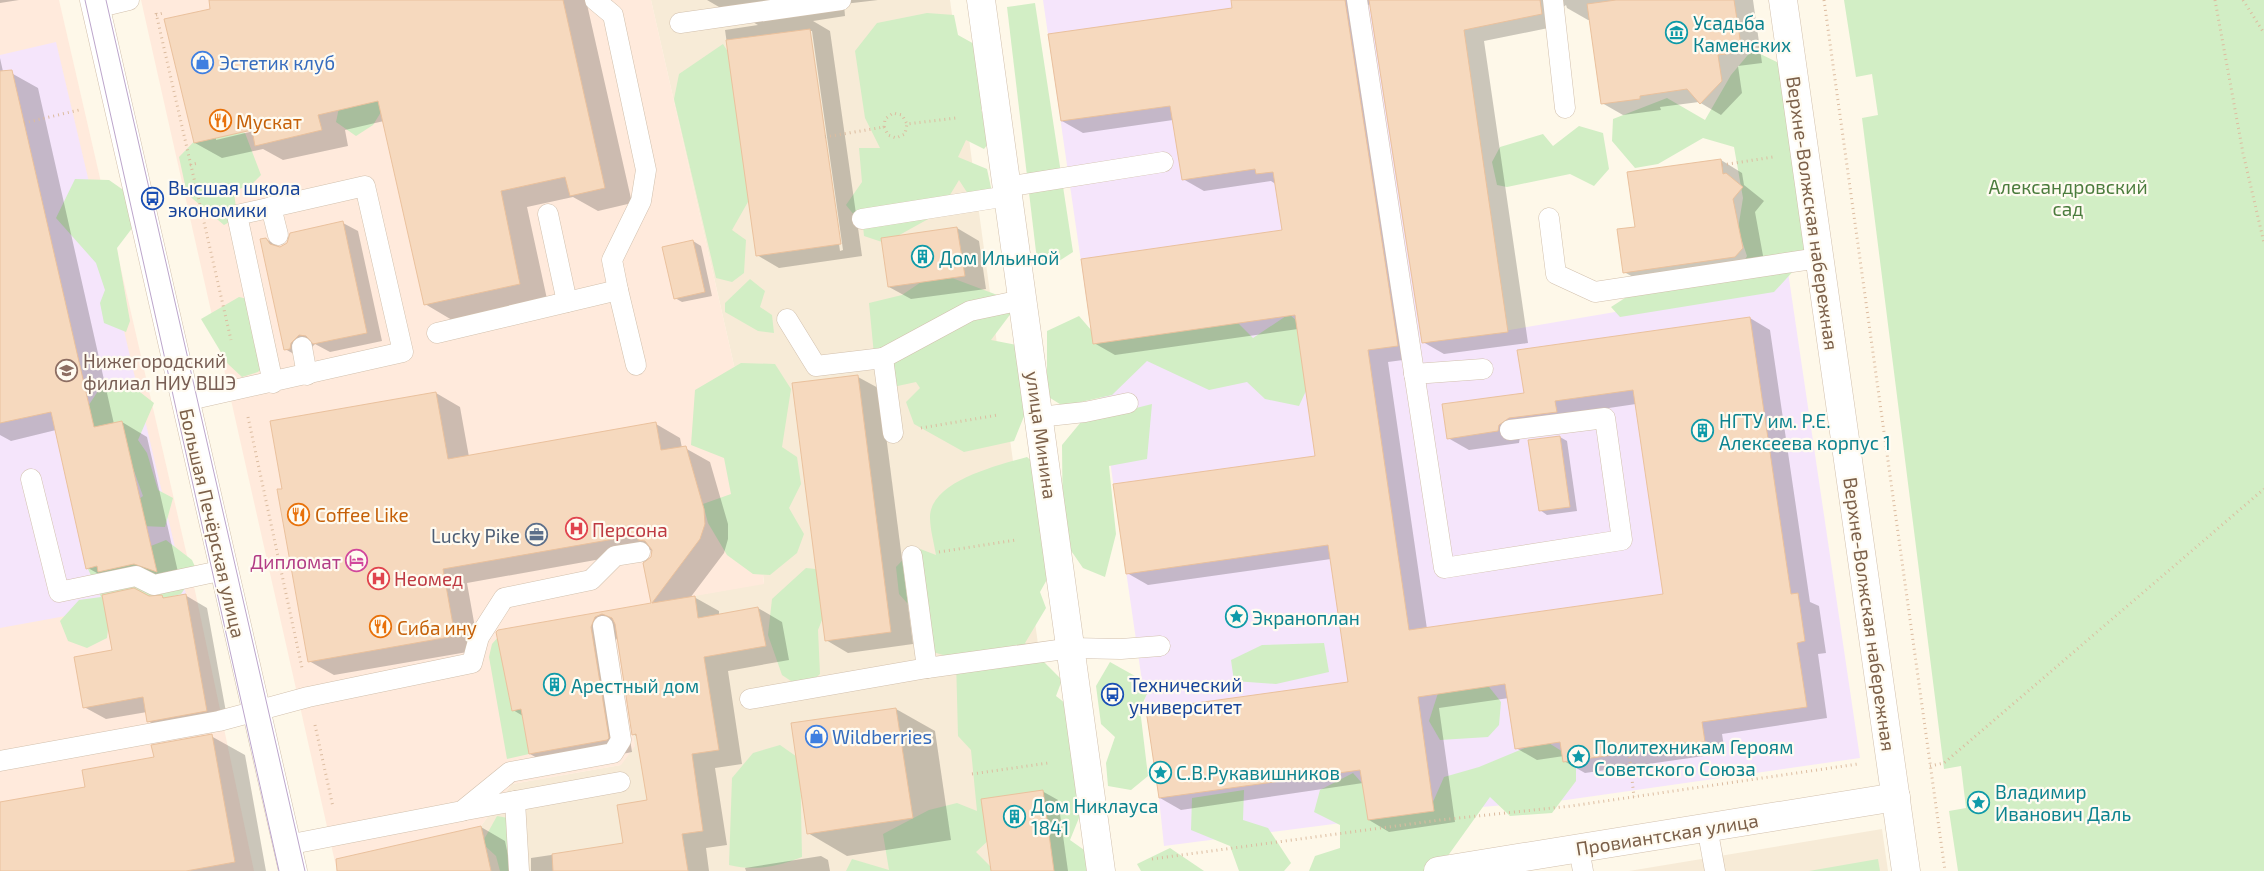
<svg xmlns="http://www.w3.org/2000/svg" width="2264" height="871" font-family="'Exo 2',sans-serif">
	<rect width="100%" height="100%" fill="#fef8e9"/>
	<g fill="#f7ebd7">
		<path d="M651 0H950L1069 871H491L481 826 512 784 621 765 614 610 764 583 743 405Z"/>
		<path d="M1882 829 1888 871H1629Z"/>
	</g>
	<g fill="#ffeadc">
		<path d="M0 0H59L194 586 254 871H0Z"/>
		<path d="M141 0H651L743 405 764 584 614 610 635 746 621 765 512 784 481 826 491 871H337Z"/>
	</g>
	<g fill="#f5e5fb">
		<path d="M1043 0H1419L1468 337 1750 289 1788 272 1860 758 1566 800 1434 811 1164 846 1159 798Z"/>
		<path d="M56 42 186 594 0 628V55Z"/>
	</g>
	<g fill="#d2eec5">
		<path d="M1844 0H2264V871H1958L1949 811 1966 808 1961 766 1944 769 1862 118 1878 115 1872 74 1856 77Z"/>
		<path d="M1035 3 1073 252 1056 263 1037 260 1007 7Z"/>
		<path d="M927 13 954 15 958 35 985 50 989 88 981 110 994 136 984 149 966 140 958 157 987 169 993 197 972 200 959 180 939 213 885 243 864 236 863 226 846 205 862 182 859 148H880L865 118 855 51 877 23Z"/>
		<path d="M723 44 751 88 753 193 732 230 746 240 744 273 732 282 716 278 674 99 679 74Z"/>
		<path d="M1752 50 1785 66 1789 140 1812 174 1807 256 1774 292 1620 317 1611 307 1667 271 1743 264 1747 256 1738 229 1743 198 1734 147 1703 138 1658 164 1635 168 1612 141 1613 119 1667 98 1705 120 1731 75Z"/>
		<path d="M347 70 376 71 381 112 373 125 356 136 336 122Z"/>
		<path d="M210 125 245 133 261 175 252 184 234 191 237 218 224 225 187 194 179 157Z"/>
		<path d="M1579 126 1603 133 1609 169 1594 186 1570 174 1507 187 1497 185 1492 162 1500 147 1543 134 1553 146Z"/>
		<path d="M75 179 109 180 129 194 133 227 117 248 130 321 126 332 104 323 100 303 105 290 96 263 56 218Z"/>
		<path d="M936 272 1008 299 1012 312 991 340 1022 346 1027 409 1014 441 964 452 914 424 906 402 920 388 916 382 893 387 875 365 869 303 902 295Z"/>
		<path d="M750 279 765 291 760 307 772 315 774 333 758 331 725 312V303Z"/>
		<path d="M239 297 261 302 276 353 258 372 242 377 228 364 201 319Z"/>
		<path d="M1226 311 1253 338 1289 314 1317 339 1318 365 1299 406 1265 399 1247 382 1209 390 1147 361 1112 395 1063 406 1047 396V331L1079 316 1098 338Z"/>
		<path d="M741 363 775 364 791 389 782 447 797 457 801 484 789 508 804 534 797 553 770 575 753 574 727 555 708 523 703 504 731 494 724 458 691 445 695 390Z"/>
		<path d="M127 382 154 403 138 440 147 453 158 490 173 498 165 527 142 526 135 502 143 496 129 457 79 420 100 388Z"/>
		<path d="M1152 404 1147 459 1109 466 1116 534 1105 577 1083 568 1063 539 1062 445 1081 422Z"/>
		<path d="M1027 457 1051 478 1060 556 1040 592 1046 608 1025 643 1062 680 1056 696 1070 707 1081 813 1070 840 1094 857 1093 871H1047L992 837 976 852 995 871H846L852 859 889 870 883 834 929 810 957 803 977 811 971 750 958 736 956 659 930 651 925 623 899 594 896 567 915 547 936 555C934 543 930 529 930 517 930 481 999 465 1027 457Z"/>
		<path d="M166 540 192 560 197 571 181 594 110 612 107 638 87 648 68 641 60 621 79 600 101 597 88 569 112 551 128 555Z"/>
		<path d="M806 568 825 570 836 585 818 630 820 674 803 689 782 675 768 635 772 599Z"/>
		<path d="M506 628 515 674 505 677 512 710 521 709 529 754 507 759 489 657 492 644Z"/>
		<path d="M1324 643 1329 672 1276 684 1234 681 1231 660 1262 645Z"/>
		<path d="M1110 662 1151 685 1140 709 1148 776 1131 790 1108 786 1106 763 1115 737 1101 724 1096 686Z"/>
		<path d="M1482 678 1501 702 1499 725 1488 737 1440 740 1429 721 1438 693Z"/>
		<path d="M1544 740 1576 760V781L1552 813 1510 816 1490 797 1437 871H1309L1315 856 1340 848V825L1314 812 1320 790 1353 773 1369 791 1429 811 1444 777 1479 767Z"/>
		<path d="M780 745 800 759 802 857C778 867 754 871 729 865L732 778 753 753Z"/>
		<path d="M1244 790 1243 820 1268 828 1291 863 1284 871H1239L1230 846 1191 830 1192 798Z"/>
		<path d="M497 816 508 818 512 871H500L496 856 482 843Z"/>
		<path d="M1170 848 1204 871H1141L1137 864Z"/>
		<path d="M1878 859 1880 871H1809Z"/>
	</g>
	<g fill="#0003" fill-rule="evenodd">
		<path d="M0 0H19L0 3Z"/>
		<path d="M210 0H586L632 203 598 211 573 197 527 207 547 299 452 320 425 304 384 121 345 130 348 146 283 160 263 149 222 158 195 143 212 10ZM258 127V130L216 140V137Z"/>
		<path d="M707 0H878L844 4 845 16 813 21 830 31 862 256 779 268 757 255 725 30 758 25 744 17 738 18ZM809 31H812L843 250 840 251Z"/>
		<path d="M1232 0H1753L1762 63 1738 66 1742 93 1721 115 1699 102 1660 107 1661 110 1623 115 1602 103 1590 20H1588L1567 8 1566 5 1562 8 1563 25 1484 41 1528 343 1444 354 1423 342 1371 2 1367 7 1418 358 1388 362 1427 629 1664 595 1636 404 1575 413 1520 437 1519 443 1469 450 1448 438 1525 394 1750 318 1770 330 1810 602 1819 606 1826 653 1818 654 1827 718 1722 734 1725 753 1585 773 1564 761V756L1537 760 1516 748 1509 698 1439 708 1455 822 1389 832 1369 820 1363 783 1181 810 1160 798 1349 683 1331 559 1148 585 1127 573 1316 457 1298 329 1115 355 1094 343 1284 231 1277 185 1271 181 1204 191 1183 179 1173 120 1083 133 1062 121 1234 9Z"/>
		<path d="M0 58 4 76 13 74 38 88 114 424 122 422 147 437 181 585 113 582 88 568 56 430 11 441 0 435Z"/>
		<path d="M1721 160 1742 173 1744 185 1764 201 1755 212 1764 261 1646 284 1624 272 1637 228Z"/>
		<path d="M343 223 358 231 382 341 330 352 315 344 301 358 285 349 266 239 281 248Z"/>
		<path d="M957 228 979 241 986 289 911 299 889 287Z"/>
		<path d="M693 241 701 246 712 296 682 302 675 298Z"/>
		<path d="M858 377 880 389 913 644 848 653 826 640Z"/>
		<path d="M436 393 460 407 469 457 656 424 680 438 682 448H685L710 462 728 524V539L724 553 690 598 694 597 719 611V615L758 608 782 622 789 660 728 671 742 764 715 768 727 845 706 848 709 871H531V858L625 844 649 801 638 737 633 734 618 636 615 642 632 752 555 768 530 754 523 716 513 710 497 633 652 604 644 564 653 556 651 550 467 583 479 650 334 675 309 661 283 490Z"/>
		<path d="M1560 437 1567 441 1577 511 1547 515 1540 510Z"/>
		<path d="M185 595 207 608 228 723 170 734 148 721 147 712 106 719 84 707 113 651 162 597 166 599Z"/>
		<path d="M896 709 935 731 951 840 847 856 808 833Z"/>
		<path d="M211 736 245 755 266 871H0V803L87 788Z"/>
		<path d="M1042 791 1058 800 1068 871H992Z"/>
		<path d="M481 827 505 841 510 865 521 871H355Z"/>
		<path d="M821 856 828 860 830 871H746L745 868Z"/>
	</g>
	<g fill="#f6d9be" stroke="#eac19d">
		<path d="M209 0H563L605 188 570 196 565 177 501 191 520 284 424 305 378 101 318 115 322 130 255 146 252 130 194 143 164 19 210 9Z"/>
		<path d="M1231 0H1345L1398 346 1368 350 1409 630 1663 594 1633 390 1555 401 1557 412 1509 418 1499 425 1498 431 1447 439 1442 404 1524 393 1517 350 1750 317 1791 594 1798 593 1805 641 1797 643 1807 707 1702 722 1705 742 1563 762 1560 742 1515 749 1505 684 1418 697 1434 811 1368 820 1360 770 1159 798 1146 710 1348 682 1328 545 1126 574 1113 484 1315 456 1295 315 1093 344 1081 259 1282 230 1273 172 1256 174 1255 169 1182 180 1170 106 1061 121 1048 34 1232 8Z"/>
		<path d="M1369 0H1540L1542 14 1464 30 1508 332 1422 343Z"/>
		<path d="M1616 0H1734L1742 52 1718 55 1722 81 1700 104 1687 89 1640 96V99L1601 104 1587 4Z"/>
		<path d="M810 29 841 244 756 256 726 40Z"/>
		<path d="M12 70 94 427 122 421 157 572 134 564 98 572 97 566 86 569 51 412 0 423V71Z"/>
		<path d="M1721 159 1723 174 1726 173 1743 187 1733 199 1743 248 1735 257 1623 273 1617 229 1635 227 1627 172Z"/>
		<path d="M343 221 367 333 313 344 306 336 299 335 291 343 290 349 284 350 260 239 266 238 270 244 280 247 287 243 290 233Z"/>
		<path d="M957 227 965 276 888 287 881 238Z"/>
		<path d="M693 240 705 292 674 299 662 247Z"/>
		<path d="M858 375 891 632 825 641 792 383Z"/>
		<path d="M436 392 448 459 656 422 661 450 686 446 704 509 705 524 700 539 652 603 695 596 698 618 758 607 766 646 704 657 719 750 692 754 703 831 682 834 688 871H553L552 854 623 843 617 805 647 800 636 734 632 735 615 624 612 618 602 614 595 617 591 627 609 738 607 740 529 754 521 709 512 711 496 632 498 630 651 603 643 563 651 557 652 550 645 541 638 540 637 535 443 569 455 636 308 662 277 489H282L270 421Z"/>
		<path d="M1560 436 1570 507 1539 511 1528 440Z"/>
		<path d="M134 588 149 596 162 595 163 598 186 594 207 711 147 722 143 697 83 708 74 657 112 650 102 595Z"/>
		<path d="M896 708 913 818 807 834 791 723Z"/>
		<path d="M212 734 235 862 186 871H0V802L85 787 82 770 154 757 151 745Z"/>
		<path d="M1043 790 1054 871H991L981 799Z"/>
		<path d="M481 826 491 871H337L336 859Z"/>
	</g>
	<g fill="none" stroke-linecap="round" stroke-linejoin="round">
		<defs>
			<g id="service">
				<path d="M1357 0 1444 568 1622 540 1605 418 1510 430"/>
				<path d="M1553 0 1565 108"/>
				<path d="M96 8 129 0"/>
				<path d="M680 23 841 0"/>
				<path d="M1006 187 1163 162"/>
				<path d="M271 207 278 235"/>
				<path d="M548 214 567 302"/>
				<path d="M1549 218 1556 274 1595 292 1819 258"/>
				<path d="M862 219 1008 196"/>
				<path d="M618 290 636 365"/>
				<path d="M787 319 816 366 883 358"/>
				<path d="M437 333 618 290 612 260 641 201 646 170 613 15 595 0"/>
				<path d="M302 347 307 375"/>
				<path d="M1414 374 1483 369"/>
				<path d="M185 401 403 352 365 186 237 215 273 383"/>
				<path d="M1039 417 1085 412 1128 403"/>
				<path d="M893 433 883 358 970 311 1022 300"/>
				<path d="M31 479 59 592 136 576 154 585 224 570"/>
				<path d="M912 556 927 668"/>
				<path d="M750 699 927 668 1072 648 1121 649 1160 646"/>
				<path d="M0 761 219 721 308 697 472 663 479 637 504 598 591 580 615 556 640 552"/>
				<path d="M466 810 515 801"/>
				<path d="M1707 827 1715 871"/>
				<path d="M287 845 462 811 510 772 613 753 621 740 603 626"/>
				<path d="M1579 849 1583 871"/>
				<path d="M519 871 515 801 620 782"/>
			</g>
			<g id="minor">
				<path d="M1783 0 1906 871"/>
				<path d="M1438 871 1896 797"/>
			</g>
			<g id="tertiary">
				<path d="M94 0 293 871"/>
				<path d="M981 0 1101 871"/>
			</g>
		</defs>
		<use href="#service" stroke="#d2c0ad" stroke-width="21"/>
		<use href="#minor" stroke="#d2c0ad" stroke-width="29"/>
		<use href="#tertiary" stroke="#d2c0ad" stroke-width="29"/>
		<g stroke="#dcbca0" stroke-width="3" stroke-dasharray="1 4" stroke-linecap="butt">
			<path d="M1824 0 1945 871"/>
			<path d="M2215 0 2243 153 2264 243"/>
			<path d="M2243 0 2264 33"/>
			<path d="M156 13 231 340"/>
			<path d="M156 15 163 13"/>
			<path d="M24 123 79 110"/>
			<path d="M884 127 888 135 896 138 905 134 907 124"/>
			<path d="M825 137 884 127 885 119 893 113 902 115 907 124 956 118"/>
			<path d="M190 165 198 163"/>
			<path d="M1722 165 1773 157"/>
			<path d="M248 417 302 668"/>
			<path d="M921 428 998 415"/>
			<path d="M939 552 1016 540"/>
			<path d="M315 725 333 807"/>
			<path d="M1629 752 1634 797"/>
			<path d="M1930 766 1944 763 2264 489"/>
			<path d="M972 774 1048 763"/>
			<path d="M1152 859 1440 820 1571 806 1858 764"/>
		</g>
		<use href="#service" stroke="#fff" stroke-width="20"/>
		<use href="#minor" stroke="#fff" stroke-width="28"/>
		<use href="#tertiary" stroke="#fff" stroke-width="28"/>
		<g stroke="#bca5cb" stroke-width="1">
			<path d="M85 0 279 871"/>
			<path d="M106 0 305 871"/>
		</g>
	</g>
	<defs>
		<symbol id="museum-ring" viewBox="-11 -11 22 22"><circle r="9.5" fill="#fffbf1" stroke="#0f9aa8" stroke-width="1.5"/><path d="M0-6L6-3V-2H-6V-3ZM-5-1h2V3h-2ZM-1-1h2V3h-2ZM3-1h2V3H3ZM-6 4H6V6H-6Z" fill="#0f9aa8"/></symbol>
		<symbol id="shop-ring" viewBox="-11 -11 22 22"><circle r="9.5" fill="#fffbf1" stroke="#3f7fe0" stroke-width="1.5"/><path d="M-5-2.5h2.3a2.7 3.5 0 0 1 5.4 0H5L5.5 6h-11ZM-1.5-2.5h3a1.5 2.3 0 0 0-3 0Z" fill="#3f7fe0"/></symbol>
		<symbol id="restaurant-ring" viewBox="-11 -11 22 22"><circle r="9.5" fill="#fffbf1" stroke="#e8710a" stroke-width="1.5"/><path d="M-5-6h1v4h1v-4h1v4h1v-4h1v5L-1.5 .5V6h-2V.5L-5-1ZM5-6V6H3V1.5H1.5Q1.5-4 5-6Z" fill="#e8710a"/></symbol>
		<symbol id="bus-ring" viewBox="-11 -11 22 22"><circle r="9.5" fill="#fffbf1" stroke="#1a4fb4" stroke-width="1.5"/><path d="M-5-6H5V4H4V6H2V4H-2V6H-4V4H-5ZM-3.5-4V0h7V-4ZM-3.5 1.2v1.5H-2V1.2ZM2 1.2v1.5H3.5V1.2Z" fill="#1a4fb4"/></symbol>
		<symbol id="building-ring" viewBox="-11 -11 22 22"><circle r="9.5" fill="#fffbf1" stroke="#0f9aa8" stroke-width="1.5"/><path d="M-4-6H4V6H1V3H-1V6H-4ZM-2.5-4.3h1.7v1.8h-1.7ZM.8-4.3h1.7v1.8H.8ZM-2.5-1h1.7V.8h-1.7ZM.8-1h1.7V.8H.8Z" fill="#0f9aa8"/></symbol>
		<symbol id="university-ring" viewBox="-11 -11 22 22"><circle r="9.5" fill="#fffbf1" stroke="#8d6e63" stroke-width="1.5"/><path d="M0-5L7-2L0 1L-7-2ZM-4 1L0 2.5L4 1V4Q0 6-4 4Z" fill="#8d6e63"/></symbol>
		<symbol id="hospital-ring" viewBox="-11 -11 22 22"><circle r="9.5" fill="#fffbf1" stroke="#e0444e" stroke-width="1.5"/><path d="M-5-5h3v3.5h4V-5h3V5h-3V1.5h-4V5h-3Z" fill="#e0444e"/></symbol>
		<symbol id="office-ring" viewBox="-11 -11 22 22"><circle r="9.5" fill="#fffbf1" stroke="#5c6f8a" stroke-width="1.5"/><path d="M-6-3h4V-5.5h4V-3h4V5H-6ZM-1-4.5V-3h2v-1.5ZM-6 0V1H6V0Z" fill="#5c6f8a"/></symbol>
		<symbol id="hotel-ring" viewBox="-11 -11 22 22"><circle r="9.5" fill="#fffbf1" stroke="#d1479c" stroke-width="1.5"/><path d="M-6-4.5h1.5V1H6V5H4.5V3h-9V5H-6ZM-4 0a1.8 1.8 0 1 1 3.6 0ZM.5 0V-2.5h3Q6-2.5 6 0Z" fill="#d1479c"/></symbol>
		<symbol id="sight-ring" viewBox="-11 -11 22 22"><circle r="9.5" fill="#fffbf1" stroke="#0f9aa8" stroke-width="1.5"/><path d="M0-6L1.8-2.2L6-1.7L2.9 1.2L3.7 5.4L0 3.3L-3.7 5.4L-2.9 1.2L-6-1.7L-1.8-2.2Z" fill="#0f9aa8"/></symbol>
	</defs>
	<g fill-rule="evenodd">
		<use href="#museum-ring" x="1664" y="20" width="25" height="25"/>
		<use href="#shop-ring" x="190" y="50" width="25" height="25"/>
		<use href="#restaurant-ring" x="208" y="108" width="25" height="25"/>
		<use href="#bus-ring" x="140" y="186" width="25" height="25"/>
		<use href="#building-ring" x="910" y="244" width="25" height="25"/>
		<use href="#university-ring" x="54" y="358" width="25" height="25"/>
		<use href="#building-ring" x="1690" y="418" width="25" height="25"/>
		<use href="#restaurant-ring" x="286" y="502" width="25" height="25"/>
		<use href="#hospital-ring" x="564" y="516" width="25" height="25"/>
		<use href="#office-ring" x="524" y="522" width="25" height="25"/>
		<use href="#hotel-ring" x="344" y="548" width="25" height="25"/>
		<use href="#hospital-ring" x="366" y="566" width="25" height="25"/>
		<use href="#sight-ring" x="1224" y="604" width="25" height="25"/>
		<use href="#restaurant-ring" x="368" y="614" width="25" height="25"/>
		<use href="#building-ring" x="542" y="672" width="25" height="25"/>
		<use href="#bus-ring" x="1100" y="682" width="25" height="25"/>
		<use href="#shop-ring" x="804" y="724" width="25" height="25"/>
		<use href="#sight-ring" x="1566" y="744" width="25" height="25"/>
		<use href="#sight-ring" x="1148" y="760" width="25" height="25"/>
		<use href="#sight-ring" x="1966" y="790" width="25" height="25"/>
		<use href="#building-ring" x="1002" y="804" width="25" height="25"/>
	</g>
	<g text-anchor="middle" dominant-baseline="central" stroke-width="4.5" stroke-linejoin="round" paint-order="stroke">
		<g font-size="19" fill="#0d838f" stroke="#fffbf1" text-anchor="start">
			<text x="1693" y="22">Усадьба<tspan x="1693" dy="22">Каменских</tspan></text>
			<text x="939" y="257">Дом Ильиной</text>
			<text x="1719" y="420">НГТУ им. Р.Е.<tspan x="1719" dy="22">Алексеева корпус 1</tspan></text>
			<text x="1252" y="617">Экраноплан</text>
			<text x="571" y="685">Арестный дом</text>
			<text x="1594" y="746">Политехникам Героям<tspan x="1594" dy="22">Советского Союза</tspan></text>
			<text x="1176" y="772">С.В.Рукавишников</text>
			<text x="1995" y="791">Владимир<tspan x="1995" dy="22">Иванович Даль</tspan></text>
			<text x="1031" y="805">Дом Никлауса<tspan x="1031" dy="22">1841</tspan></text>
		</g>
		<g font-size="19" fill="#366cbe" stroke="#fffbf1" text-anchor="start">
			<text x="219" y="62">Эстетик клуб</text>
			<text x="832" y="736">Wildberries</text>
		</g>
		<g font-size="19" fill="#c56008" stroke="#fffbf1" text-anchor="start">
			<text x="236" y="121">Мускат</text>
			<text x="315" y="514">Coffee Like</text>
			<text x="397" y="627">Сиба ину</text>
		</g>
		<g font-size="19" fill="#4b7c3d" stroke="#fffbf1">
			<text x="2068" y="186">Александровский<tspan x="2068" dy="22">сад</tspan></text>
		</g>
		<g font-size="19" fill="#164399" stroke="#fffbf1" text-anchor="start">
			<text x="168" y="187">Высшая школа<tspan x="168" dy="22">экономики</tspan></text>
			<text x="1129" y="684">Технический<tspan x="1129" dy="22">университет</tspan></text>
		</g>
		<g font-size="19" fill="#7c6049" stroke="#fffbf1">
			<text transform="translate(1813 213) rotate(82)">Верхне-Волжская набережная</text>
			<text transform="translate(1042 435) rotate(82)">улица Минина</text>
			<text transform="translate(213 523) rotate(77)">Большая Печёрская улица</text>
			<text transform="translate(1870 614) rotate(82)">Верхне-Волжская набережная</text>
			<text transform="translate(1667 834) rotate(-9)">Провиантская улица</text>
		</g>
		<g font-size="19" fill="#785e54" stroke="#fffbf1" text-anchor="start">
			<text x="83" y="360">Нижегородский<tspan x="83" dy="22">филиал НИУ ВШЭ</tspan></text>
		</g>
		<g font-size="19" fill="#be3a42" stroke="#fffbf1" text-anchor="start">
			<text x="592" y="529">Персона</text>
			<text x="394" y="578">Неомед</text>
		</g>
		<g font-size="19" fill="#4e5e75" stroke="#fffbf1" text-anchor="end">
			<text x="520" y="535">Lucky Pike</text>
		</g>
		<g font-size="19" fill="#b23c85" stroke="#fffbf1" text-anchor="end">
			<text x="341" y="561">Дипломат</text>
		</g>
	</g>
</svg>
